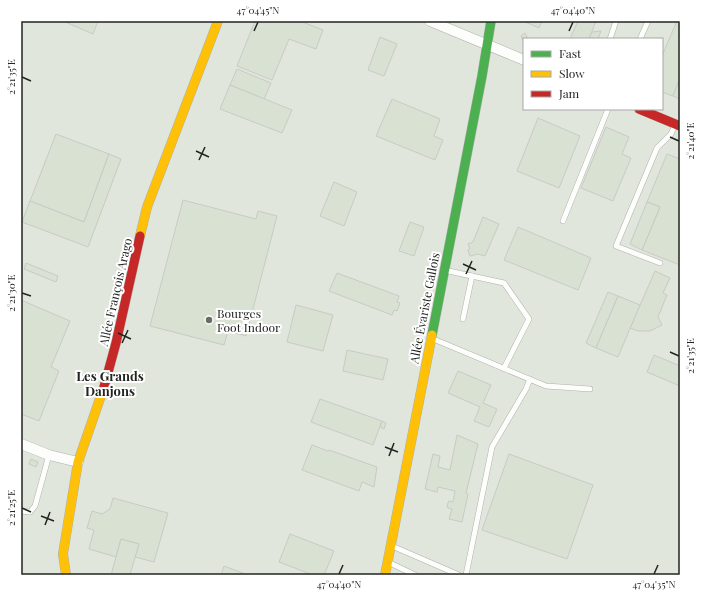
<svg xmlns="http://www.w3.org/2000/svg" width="701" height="596" font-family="'Playfair Display',serif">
	<rect width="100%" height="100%" fill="#f0f2ee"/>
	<path fill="#e0e6dc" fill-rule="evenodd" d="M21 21H680V575H21ZM524 39H662V109H524Z"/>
	<g fill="#d9e1d2" stroke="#c8cac7">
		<path d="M63 21H98L93 34Z"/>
		<path d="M255 21H300L323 30 316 49 289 39 272 80 237 66Z"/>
		<path d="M523 21H542L539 28Z"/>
		<path d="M578 21H596L589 39H570Z"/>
		<path d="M677 21H680V81L673 96 662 92V56Z"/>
		<path d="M601 31 598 39H589L592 32Z"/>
		<path d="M525 33 528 39H524L523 41 521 36Z"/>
		<path d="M380 37 397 44 384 76 368 70Z"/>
		<path d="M237 69 271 83 264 99 230 85Z"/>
		<path d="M679 80 680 81V99L673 96Z"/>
		<path d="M230 85 292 110 282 133 220 109Z"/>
		<path d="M392 99 440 119 434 136 443 140 435 160 376 136Z"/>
		<path d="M538 118 580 136 559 188 517 171Z"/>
		<path d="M606 127 629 137 622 154 631 158 613 201 581 188Z"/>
		<path d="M56 134 109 154 84 222 30 201Z"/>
		<path d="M109 154 121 159 88 247 22 222 30 201 84 222Z"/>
		<path d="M667 154 680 159V265L642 250 660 207 647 202Z"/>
		<path d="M334 182 357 192 344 226 320 216Z"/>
		<path d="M183 200 256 219 258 211 277 216 246 336 228 331 224 345 150 326Z"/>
		<path d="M647 202 660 207 642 250 630 244Z"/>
		<path d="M483 217 499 224 485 256 478 254 470 256 468 250 470 249 468 244 473 242Z"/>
		<path d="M410 222 424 227 414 256 399 251Z"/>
		<path d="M518 227 591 258 578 290 504 260Z"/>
		<path d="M26 263 58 276 56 282 24 269Z"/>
		<path d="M655 271 670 278 663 293 667 295 658 317 662 325 650 331H638L630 328Z"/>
		<path d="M337 273 399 296 397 302 400 303 397 311 394 310 392 315 329 291Z"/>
		<path d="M608 292 618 296 596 348 586 343Z"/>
		<path d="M618 296 640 305 618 357 596 348Z"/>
		<path d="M21 300 70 321 51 367 59 371 39 421 21 414Z"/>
		<path d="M296 305 333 315 323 351 287 342Z"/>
		<path d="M347 350 388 359 383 380 343 371Z"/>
		<path d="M654 355 680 366V386L647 372Z"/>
		<path d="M458 371 491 385 483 403 497 409 489 427 474 421 480 407 448 393Z"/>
		<path d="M320 399 382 421 373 445 311 422Z"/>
		<path d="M382 421 386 423 384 429 380 427Z"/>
		<path d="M457 435 478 444 466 493 468 494 462 522 449 519 452 509 448 508 447 505 449 501 453 502 455 491 438 487 437 492 425 489 433 454 440 456 438 467 450 470Z"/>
		<path d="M312 445 328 451 329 450 377 467 374 487 362 482 359 491 302 470Z"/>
		<path d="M509 454 593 485 567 559 482 530Z"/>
		<path d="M31 459 38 462 36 467 29 464Z"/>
		<path d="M113 498 168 513 154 562 135 557 139 544 121 539 116 557 89 549 94 530 87 528 92 511 102 514 110 509Z"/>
		<path d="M290 534 334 551 324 575H313L279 562Z"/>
		<path d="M121 539 139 544 130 575H111Z"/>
		<path d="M224 566 248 575H221Z"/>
	</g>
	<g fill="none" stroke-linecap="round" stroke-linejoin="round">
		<defs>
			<g id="lane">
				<path d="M610 39 616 21"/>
				<path d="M640 39 648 21"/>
				<path d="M563 221 608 109"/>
				<path d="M660 263 616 246 657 148 671 134 675 125"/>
				<path d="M444 270 504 283 529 319 504 368"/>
				<path d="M463 319 472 276"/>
				<path d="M431 338 546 386 590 389"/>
				<path d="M21 511 30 512 35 506 49 455"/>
				<path d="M392 546 459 575"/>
				<path d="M388 562 415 575"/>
				<path d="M466 575 492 447 526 389 530 379"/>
			</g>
			<g id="street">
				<path d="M430 21 524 60"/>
				<path d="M21 444 49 455 78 462"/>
			</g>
			<path id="fast" d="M432 335 482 76 491 21"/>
			<g id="slow">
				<path d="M140 236 147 207 218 21"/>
				<path d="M66 575 63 554 78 462 104 387"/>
				<path d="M385 575 432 335"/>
			</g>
			<g id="jam">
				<path d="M639 109 680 126"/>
				<path d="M104 387 116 343 140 236"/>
			</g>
		</defs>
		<use href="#lane" stroke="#afb1ad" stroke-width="6"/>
		<use href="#street" stroke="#afb1ad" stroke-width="11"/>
		<use href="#fast" stroke="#afb1ad" stroke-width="10"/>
		<use href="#slow" stroke="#afb1ad" stroke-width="10"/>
		<use href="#jam" stroke="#afb1ad" stroke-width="10"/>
		<use href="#lane" stroke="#fdfdfc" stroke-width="5"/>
		<use href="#street" stroke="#fdfdfc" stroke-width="10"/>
		<use href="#fast" stroke="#4caf50" stroke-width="9"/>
		<use href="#slow" stroke="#ffc107" stroke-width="9"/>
		<use href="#jam" stroke="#c62828" stroke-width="9"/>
	</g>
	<path fill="none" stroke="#222421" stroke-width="1.5" d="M254 31 258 22M569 31 573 22M22 77 31 81M670 137 679 141M196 151 209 157M199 160 205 147M463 264 476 270M466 274 472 261M22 293 31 296M118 333 131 339M122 343 128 330M670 352 679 356M385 447 398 452M389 456 394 443M22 508 31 512M41 516 54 521M45 525 50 512M339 574 343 565M654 574 658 565"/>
	<circle fill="#6a6c69" stroke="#fff" stroke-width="1.5" cx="209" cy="320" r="4"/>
	<g text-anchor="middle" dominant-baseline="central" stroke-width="4" stroke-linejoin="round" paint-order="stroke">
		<g font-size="12" fill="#222421" stroke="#fff">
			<text transform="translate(115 292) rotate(-77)">Allée François Arago</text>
			<text transform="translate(424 308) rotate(-79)">Allée Évariste Gallois</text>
		</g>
		<g font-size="12" fill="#222421" stroke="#fff" text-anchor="start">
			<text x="217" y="313">Bourges<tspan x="217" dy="14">Foot Indoor</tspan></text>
		</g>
		<g font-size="13" font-weight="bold" fill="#222421" stroke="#fff">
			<text x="110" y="375">Les Grands<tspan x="110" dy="15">Danjons</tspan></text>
		</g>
	</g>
	<rect width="701" height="596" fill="none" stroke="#ffffff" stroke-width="44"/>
	<rect x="523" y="38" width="140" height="72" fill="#ffffff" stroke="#a7a7a6"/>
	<rect x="531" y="51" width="20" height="6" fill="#4caf50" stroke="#a7a7a6"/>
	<text x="559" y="58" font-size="12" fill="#222421">Fast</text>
	<rect x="531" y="71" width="20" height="6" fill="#ffc107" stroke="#a7a7a6"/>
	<text x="559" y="78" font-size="12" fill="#222421">Slow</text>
	<rect x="531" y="91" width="20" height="6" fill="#c62828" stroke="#a7a7a6"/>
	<text x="559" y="98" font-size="12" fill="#222421">Jam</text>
	<rect x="22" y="22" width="657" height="552" fill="none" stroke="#222421" stroke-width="1.5"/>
	<g font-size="10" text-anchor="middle" fill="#222421">
		<text x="258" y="14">47°04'45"N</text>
		<text x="573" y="14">47°04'40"N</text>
		<text transform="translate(11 77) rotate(-90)" y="4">2°21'35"E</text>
		<text transform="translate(690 141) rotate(-90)" y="4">2°21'40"E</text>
		<text transform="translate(11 293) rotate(-90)" y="4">2°21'30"E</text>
		<text transform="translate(690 356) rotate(-90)" y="4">2°21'35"E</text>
		<text transform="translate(11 508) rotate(-90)" y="4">2°21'25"E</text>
		<text x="339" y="588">47°04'40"N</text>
		<text x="654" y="588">47°04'35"N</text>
	</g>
</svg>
